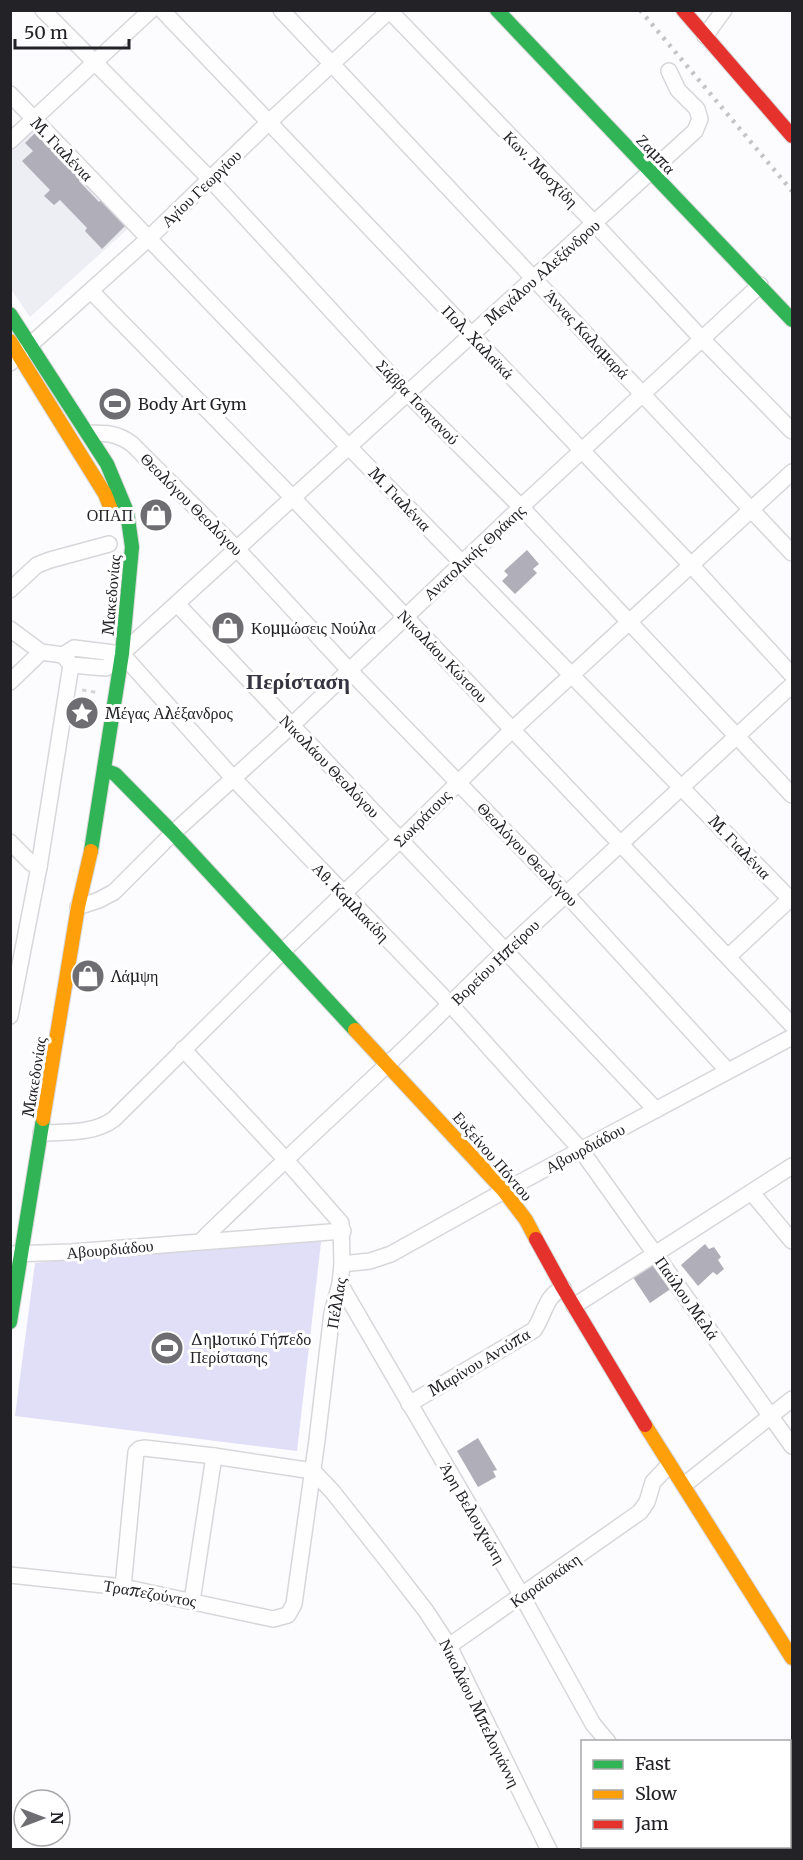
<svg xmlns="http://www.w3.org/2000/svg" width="803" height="1860" font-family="Merriweather,serif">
	<rect width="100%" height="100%" fill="#fcfbfd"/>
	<path fill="#ededf4" d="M40 119 132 225 30 317 11 289 10 148Z"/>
	<path fill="#e1dff7" d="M322 1234 297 1451 15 1416 35 1263Z"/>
	<g fill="#b0afb9">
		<path d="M39 129 84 176 79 181 99 202 104 197 129 222 102 249 85 231 87 228 60 200 54 205 44 196 50 190 22 161 33 151 25 143Z"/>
		<path d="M527 550 539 564 533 569 537 573 515 594 502 581 508 575 504 571Z"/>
		<path d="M705 1244 709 1249 714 1247 721 1257 718 1260 724 1269 717 1275 713 1272 698 1286 681 1265Z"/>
		<path d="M657 1260 675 1286 650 1303 632 1276Z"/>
		<path d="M478 1438 497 1470 493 1471 496 1477 478 1487 457 1451Z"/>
	</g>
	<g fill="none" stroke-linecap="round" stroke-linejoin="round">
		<defs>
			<g id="street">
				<path d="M43 10 210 179 408 394 521 507 792 795"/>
				<path d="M162 10 692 566 792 675"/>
				<path d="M281 10 792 553"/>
				<path d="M389 10 595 224 702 339 792 431"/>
				<path d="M705 36 724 10"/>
				<path d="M10 94 349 447 792 901"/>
				<path d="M10 141 151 10"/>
				<path d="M91 291 293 498 792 1025"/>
				<path d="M10 363 148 239 269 122 390 10"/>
				<path d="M88 433C106 433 117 433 132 444L237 549 349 670 567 895 727 1070"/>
				<path d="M10 590 37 565 50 560 109 544"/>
				<path d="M177 604 656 1110"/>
				<path d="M10 629 41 652 63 655 74 648 122 654"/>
				<path d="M122 654 234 779 451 1005 581 1150 792 1446"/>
				<path d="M63 655 71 665 106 668 695 131 700 119 697 109 678 90 669 71"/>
				<path d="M10 682 41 652"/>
				<path d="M10 842 31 863 39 867"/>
				<path d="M78 907 99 900 114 892 173 833 291 726 521 507 760 285"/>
				<path d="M728 957 792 897"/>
				<path d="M10 1016 39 867 71 665"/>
				<path d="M41 1133C66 1132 94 1134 114 1119L283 951 401 839 513 729 792 472"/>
				<path d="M752 1193 792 1241"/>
				<path d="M201 1241C262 1181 325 1123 388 1064 428 1027 466 987 506 950 601 861 697 773 792 685"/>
				<path d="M10 1254 71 1252 343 1231"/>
				<path d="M342 1264 370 1261 391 1254 504 1191 792 1037"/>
				<path d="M340 1284 522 1596 593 1724 608 1742"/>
				<path d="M574 1306 792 1166"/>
				<path d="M409 1404 534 1330C545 1314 545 1296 563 1288"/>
				<path d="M313 1471 332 1491 389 1563 426 1611 449 1646 549 1850"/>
				<path d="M684 1485 792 1399"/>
				<path d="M10 1575 123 1587 273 1619 288 1615 294 1604 317 1440 332 1313 340 1284 342 1264 341 1223 285 1159 183 1049"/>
				<path d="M123 1587 136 1452 139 1449 144 1448 214 1456 313 1471"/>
				<path d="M192 1601 214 1456"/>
				<path d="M449 1646 640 1512 647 1502 653 1482 669 1465"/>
				<path d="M695 1846 697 1850"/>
			</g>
			<g id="fast">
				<path d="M497 10 792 320"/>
				<path d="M10 314 107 464 127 512 132 547 122 654 91 851"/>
				<path d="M104 770 115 774 173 833 355 1030"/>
				<path d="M10 1322 43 1119"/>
			</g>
			<g id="slow">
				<path d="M10 341 105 494 113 515"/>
				<path d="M355 1030 504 1191 526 1220 536 1239"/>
				<path d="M43 1119 78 907 91 851"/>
				<path d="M645 1425 792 1658"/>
			</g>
			<g id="jam">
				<path d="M683 10 792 136"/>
				<path d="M536 1239 563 1288 645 1425"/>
			</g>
		</defs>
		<use href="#street" stroke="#d7d7da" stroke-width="18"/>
		<use href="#fast" stroke="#d7d7da" stroke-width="16"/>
		<use href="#slow" stroke="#d7d7da" stroke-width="16"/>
		<use href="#jam" stroke="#d7d7da" stroke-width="16"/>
		<path stroke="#d7d6d7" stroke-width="3" stroke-dasharray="4.5 4.5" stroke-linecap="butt" d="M82 690 99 693"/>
		<use href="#street" stroke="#fffeff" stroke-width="15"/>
		<use href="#fast" stroke="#30b455" stroke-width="14"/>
		<use href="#slow" stroke="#ff9f0a" stroke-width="14"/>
		<use href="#jam" stroke="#e5322d" stroke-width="14"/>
		<path stroke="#c4c4c4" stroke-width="4.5" stroke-dasharray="3 6" stroke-linecap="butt" d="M640 10 792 191"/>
	</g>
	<defs>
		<symbol id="stadium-disc" viewBox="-11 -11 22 22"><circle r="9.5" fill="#6e6e72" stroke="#fff"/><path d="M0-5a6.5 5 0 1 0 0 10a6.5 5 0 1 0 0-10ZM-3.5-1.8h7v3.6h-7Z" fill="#fff"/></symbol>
		<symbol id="shop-disc" viewBox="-11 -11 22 22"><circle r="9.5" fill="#6e6e72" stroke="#fff"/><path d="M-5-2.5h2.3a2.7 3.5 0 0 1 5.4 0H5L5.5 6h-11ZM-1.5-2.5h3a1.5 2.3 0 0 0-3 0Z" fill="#fff"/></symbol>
		<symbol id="sight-disc" viewBox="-11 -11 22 22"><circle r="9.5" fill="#6e6e72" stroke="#fff"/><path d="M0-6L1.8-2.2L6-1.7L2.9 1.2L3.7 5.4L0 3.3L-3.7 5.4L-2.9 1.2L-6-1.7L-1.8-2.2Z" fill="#fff"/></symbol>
	</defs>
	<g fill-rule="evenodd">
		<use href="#stadium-disc" x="96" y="385" width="38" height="38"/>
		<use href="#shop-disc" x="137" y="496" width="38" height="38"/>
		<use href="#shop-disc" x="209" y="609" width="38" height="38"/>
		<use href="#sight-disc" x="63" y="694" width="38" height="38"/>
		<use href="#shop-disc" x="69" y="957" width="38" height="38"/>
		<use href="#stadium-disc" x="148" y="1329" width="38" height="38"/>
	</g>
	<g text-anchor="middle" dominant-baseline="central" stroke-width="6" stroke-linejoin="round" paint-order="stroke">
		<g font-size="16" fill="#222227" stroke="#fff">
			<text transform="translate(62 149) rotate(46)">Μ. Γιαλένια</text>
			<text transform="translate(656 154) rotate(46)">Ζαμπα</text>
			<text transform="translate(541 169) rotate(46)">Κων. Μοσχίδη</text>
			<text transform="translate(201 188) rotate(-44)">Αγίου Γεωργίου</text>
			<text transform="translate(542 272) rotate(-42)">Μεγάλου Αλεξάνδρου</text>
			<text transform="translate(587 334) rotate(47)">Άννας Καλαμαρά</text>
			<text transform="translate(478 342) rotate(46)">Πολ. Χαλαϊκά</text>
			<text transform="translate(418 402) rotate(46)">Σάββα Τσαγανού</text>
			<text transform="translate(400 499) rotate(46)">Μ. Γιαλένια</text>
			<text transform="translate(192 504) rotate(45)">Θεολόγου Θεολόγου</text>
			<text transform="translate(474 552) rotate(-43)">Ανατολικής Θράκης</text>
			<text transform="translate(111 595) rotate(-85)">Μακεδονίας</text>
			<text transform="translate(443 656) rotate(46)">Νικολάου Κώτσου</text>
			<text transform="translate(330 766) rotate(46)">Νικολάου Θεολόγου</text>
			<text transform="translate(422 818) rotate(-45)">Σωκράτους</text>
			<text transform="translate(740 847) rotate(46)">Μ. Γιαλένια</text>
			<text transform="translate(528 854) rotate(46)">Θεολόγου Θεολόγου</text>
			<text transform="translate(351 902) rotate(46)">Αθ. Καμλακίδη</text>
			<text transform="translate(495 962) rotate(-44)">Βορείου Ηπείρου</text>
			<text transform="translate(34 1077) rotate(-81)">Μακεδονίας</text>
			<text transform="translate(585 1148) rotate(-28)">Αβουρδιάδου</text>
			<text transform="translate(493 1156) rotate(49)">Ευξείνου Πόντου</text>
			<text transform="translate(110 1249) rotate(-5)">Αβουρδιάδου</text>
			<text transform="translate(687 1298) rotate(55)">Παύλου Μελά</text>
			<text transform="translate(336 1303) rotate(-80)">Πέλλας</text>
			<text transform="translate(479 1362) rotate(-31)">Μαρίνου Αντύπα</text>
			<text transform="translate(473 1513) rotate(60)">Άρη Βελουχιώτη</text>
			<text transform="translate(545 1580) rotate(-35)">Καραϊσκάκη</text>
			<text transform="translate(150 1593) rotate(10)">Τραπεζούντος</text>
			<text transform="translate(480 1713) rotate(64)">Νικολάου Μπελογιάννη</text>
		</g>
		<g font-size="16" fill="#222227" stroke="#fff" text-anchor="start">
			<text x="138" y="404">Body Art Gym</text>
			<text x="133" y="515" text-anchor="end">ΟΠΑΠ</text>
			<text x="251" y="628">Κομμώσεις Νούλα</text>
			<text x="105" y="713">Μέγας Αλέξανδρος</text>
			<text x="111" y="976">Λάμψη</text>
			<text x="190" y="1339">Δημοτικό Γήπεδο<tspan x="190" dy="18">Περίστασης</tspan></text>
		</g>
		<g font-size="22" font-weight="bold" fill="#353440" stroke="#fff">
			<text x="298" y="681">Περίσταση</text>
		</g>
	</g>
	<rect width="803" height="1860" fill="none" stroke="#222227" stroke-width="24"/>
	<rect x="581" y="1740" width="210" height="108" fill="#ffffff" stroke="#a7a7a9" stroke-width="1.5"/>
	<rect x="593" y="1760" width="30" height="9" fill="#30b455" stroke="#a7a7a9" stroke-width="1.5"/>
	<text x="635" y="1770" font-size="18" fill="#222227">Fast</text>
	<rect x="593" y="1790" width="30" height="9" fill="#ff9f0a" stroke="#a7a7a9" stroke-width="1.5"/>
	<text x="635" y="1800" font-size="18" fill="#222227">Slow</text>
	<rect x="593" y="1820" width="30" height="9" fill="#e5322d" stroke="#a7a7a9" stroke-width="1.5"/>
	<text x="635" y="1830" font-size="18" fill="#222227">Jam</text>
	<g transform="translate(42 1818) rotate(90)"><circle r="28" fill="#ffffff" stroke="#a7a7a9" stroke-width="1.5"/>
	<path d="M0-4.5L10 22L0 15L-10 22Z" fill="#6e6e72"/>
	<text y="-9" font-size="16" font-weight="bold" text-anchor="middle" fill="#222227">N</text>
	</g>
	<path d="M15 39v9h114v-9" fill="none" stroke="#222227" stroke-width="3"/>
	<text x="24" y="39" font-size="18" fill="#222227" stroke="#ffffff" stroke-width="4.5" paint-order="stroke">50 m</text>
</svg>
